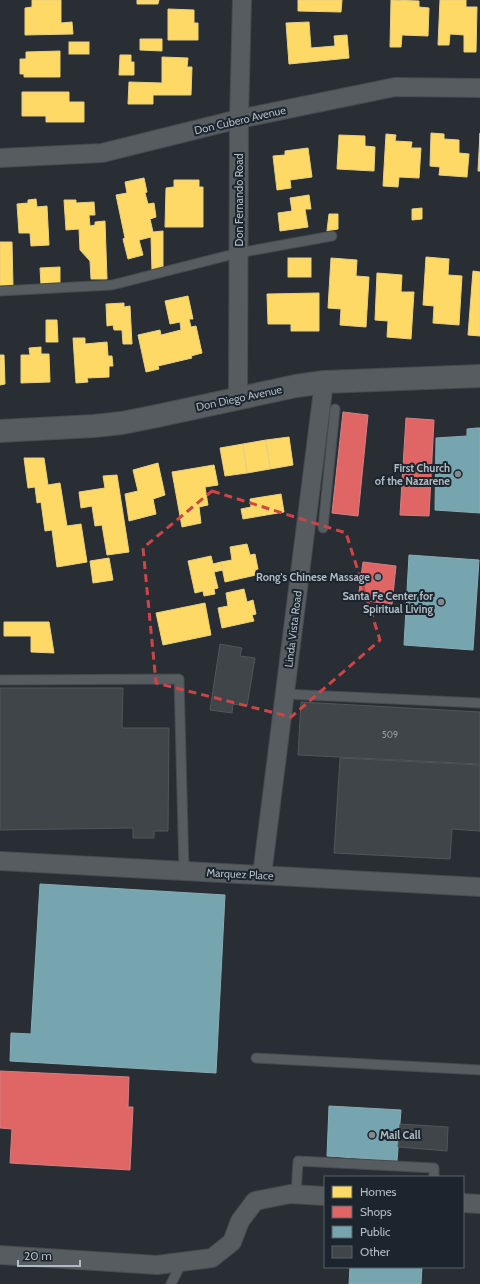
<svg xmlns="http://www.w3.org/2000/svg" width="480" height="1284" font-family="Cabin,sans-serif">
	<rect width="100%" height="100%" fill="#282e33"/>
	<g fill="#ffd966" stroke="#e8d082">
		<path d="M32 0H61V23L72 22 73 34 25 35V8L32 7Z"/>
		<path d="M137 0H159L158 4H137Z"/>
		<path d="M298 0H342L341 12 298 11Z"/>
		<path d="M391 0 419 1V7L429 8 428 36 402 35 401 47H390Z"/>
		<path d="M440 0H466V7H477L476 52H464V35L450 34 449 45H438Z"/>
		<path d="M168 9 194 10V23H198V40H168Z"/>
		<path d="M309 22 311 48 335 46 334 36 347 35 349 58 289 64 286 23Z"/>
		<path d="M140 39H162V51L140 50Z"/>
		<rect x="69" y="42" width="20" height="12"/>
		<path d="M60 51V77H24V74H20V59H26V52Z"/>
		<path d="M120 55H131V62H134V75H119Z"/>
		<path d="M162 57 188 58 187 67H192L191 95H153V104H128L129 82 162 83Z"/>
		<path d="M22 92H69V102H84V122H46V116H22Z"/>
		<path d="M431 133 444 134V139L459 140V153L469 154 467 177 439 175 440 167 430 166Z"/>
		<path d="M480 133V171H478Z"/>
		<path d="M386 134 396 135 395 141 412 142 411 148H421L419 178 399 177 398 187 383 186Z"/>
		<path d="M339 135 365 136V146L375 147 374 171 337 169Z"/>
		<path d="M308 148 312 177 290 180 291 188 277 190 273 156 285 155V151Z"/>
		<path d="M144 178 147 192 145 193 148 204 154 203 156 217 150 219 153 232 163 231V270L152 272 151 237 139 240 143 255 128 259 123 239 125 238 116 195 127 193 125 182Z"/>
		<path d="M174 180H199V187H203V227H165L166 188 174 187Z"/>
		<path d="M309 195 311 209H305L308 227 280 231 278 213 292 211 290 198Z"/>
		<path d="M36 199 37 207 47 206 49 245 31 246 30 233H19L17 204 28 203V200Z"/>
		<path d="M64 200H76V203L94 202 95 215H89L90 226 95 225V222L105 221 107 279H91L90 261 80 250 79 229 66 230Z"/>
		<path d="M422 208V219L412 220V209Z"/>
		<path d="M329 214H338V229L327 231Z"/>
		<path d="M0 242H12L13 286H0Z"/>
		<path d="M426 257 449 259 448 275 462 276 459 325 433 323 434 306 423 305Z"/>
		<rect x="288" y="258" width="23" height="19"/>
		<path d="M331 258 357 260 356 276 369 277 366 327 340 325 341 309 328 308Z"/>
		<path d="M60 267V285H41L40 268Z"/>
		<path d="M473 271 480 272V336L468 335Z"/>
		<path d="M377 273 402 275 401 292H414L411 339 387 337 388 321 375 320Z"/>
		<path d="M319 293V331H291V324H268L267 294Z"/>
		<path d="M188 296 193 319H189L191 327 196 326 202 353 191 356 192 358 158 366 159 369 146 372 138 335 160 330 161 335 181 330 180 322 170 324 165 301Z"/>
		<path d="M124 303V307L130 306 132 344H123L122 330H114L113 325 107 326 106 304Z"/>
		<path d="M46 320H57L58 342H46Z"/>
		<path d="M73 338H85V344L107 342 108 356H112L113 366H109V377L87 378 88 382 76 383Z"/>
		<path d="M41 347V354H49L50 382 21 383V355H30L29 348Z"/>
		<path d="M0 355H4L5 384 0 385Z"/>
		<path d="M289 437 293 465 270 469 266 440Z"/>
		<path d="M266 440 270 469 247 473 243 444Z"/>
		<path d="M243 444 247 473 225 476 220 448Z"/>
		<path d="M24 458H44L48 485 60 483 67 526 81 524 87 562 57 567 52 530 45 531 41 502 37 503 35 487 28 488Z"/>
		<path d="M158 463 165 495 153 499 156 514 129 521 125 494 138 491 133 470Z"/>
		<path d="M214 465 218 485 205 487 208 505 199 507 201 523 182 527 172 472Z"/>
		<path d="M117 475 129 552 107 555 102 525 95 526 92 506 81 508 79 492 105 488 103 476Z"/>
		<path d="M281 494 284 512 243 519 241 509 251 507 250 499Z"/>
		<path d="M247 544 250 555 255 554 258 569 255 570 256 575 225 582 221 562 232 560 230 547Z"/>
		<path d="M211 556 213 564 221 562 223 570 214 572 218 588 214 589 215 594 204 596 203 591 195 593 188 561Z"/>
		<path d="M109 558 113 580 93 583 90 561Z"/>
		<path d="M244 589 247 602 253 600 256 614 252 615 254 621 222 628 218 608 228 606 226 593Z"/>
		<path d="M205 603 211 635 163 645 156 613Z"/>
		<path d="M4 622H49L54 653 31 652V636H4Z"/>
	</g>
	<g fill="#e06666" stroke="#d28082">
		<path d="M343 412 368 415 358 516 332 513Z"/>
		<path d="M406 418 434 420 429 516 400 515Z"/>
		<path d="M363 562 396 566 392 604 358 600Z"/>
		<path d="M0 1071 129 1077 128 1107H133L130 1170 10 1163 12 1129 0 1128Z"/>
	</g>
	<g fill="#76a5af" stroke="#88acb5">
		<path d="M477 428H480V513L435 510 436 438 467 436V429Z"/>
		<path d="M409 555 479 560 473 650 404 645Z"/>
		<path d="M40 884 225 895 216 1073 10 1061 11 1033 31 1034Z"/>
		<path d="M329 1106 401 1110 397 1161 327 1156Z"/>
		<path d="M350 1267H422L421 1284H349Z"/>
	</g>
	<g fill="#404549" stroke="#50565b">
		<path d="M220 644 242 648 240 656 255 658 247 706 233 704 232 713 210 710Z"/>
		<path d="M0 688H123L122 728H169L168 831H154V838H133V828L0 830Z"/>
		<path d="M301 702 480 712V764L298 755Z"/>
		<path d="M340 758 480 765V831L452 829 450 859 334 853Z"/>
		<path d="M400 1124 448 1127 447 1151 398 1147Z"/>
	</g>
	<g fill="none" stroke-linecap="round" stroke-linejoin="round">
		<defs>
			<g id="service">
				<path d="M0 291 112 285 238 253 332 236"/>
				<path d="M323 528 335 409"/>
				<path d="M0 680 179 679 184 871"/>
				<path d="M285 694 480 703"/>
				<path d="M256 1058 480 1070"/>
				<path d="M296 1195 298 1161 434 1168V1177"/>
				<path d="M171 1284 182 1262"/>
			</g>
			<g id="minor">
				<path d="M0 158 102 153 239 119 395 87 480 88"/>
				<path d="M238 399 239 119 242 0"/>
				<path d="M0 861 480 887"/>
				<path d="M262 875 324 382"/>
				<path d="M463 1203 480 1204"/>
				<path d="M0 1255 157 1265 212 1258 232 1242 240 1221 255 1201 290 1194 325 1196"/>
			</g>
			<path id="tertiary" d="M0 431 94 426 122 423 157 416 296 386 324 382 480 376"/>
		</defs>
		<use href="#service" stroke="#464a4e" stroke-width="11"/>
		<use href="#minor" stroke="#464a4e" stroke-width="20"/>
		<use href="#tertiary" stroke="#464a4e" stroke-width="24"/>
		<use href="#service" stroke="#575c61" stroke-width="9"/>
		<use href="#minor" stroke="#575c61" stroke-width="18"/>
		<use href="#tertiary" stroke="#575c61" stroke-width="22"/>
	</g>
	<path fill="none" stroke="#cf4547" stroke-width="3" stroke-dasharray="8 5" stroke-linejoin="round" d="M212 491 346 533 380 640 291 717 156 683 143 548Z"/>
	<g fill="#818a91" stroke="#1c252d" stroke-width="1.5">
		<circle cx="458" cy="474" r="4"/>
		<circle cx="378" cy="577" r="4"/>
		<circle cx="441" cy="602" r="4"/>
		<circle cx="372" cy="1135" r="4"/>
	</g>
	<g text-anchor="middle" dominant-baseline="central" stroke-width="4" stroke-linejoin="round" paint-order="stroke">
		<g font-size="9" fill="#959ea5">
			<text x="390" y="734">509</text>
		</g>
		<g font-size="11" fill="#b1bbc4" stroke="#1c252d">
			<text transform="translate(240 120) rotate(-13)">Don Cubero Avenue</text>
			<text transform="translate(239 200) rotate(-90)">Don Fernando Road</text>
			<text transform="translate(239 398) rotate(-12)">Don Diego Avenue</text>
			<text transform="translate(293 629) rotate(-83)">Linda Vista Road</text>
			<text transform="translate(240 874) rotate(3)">Marquez Place</text>
		</g>
		<g font-size="11" font-weight="bold" fill="#b1bbc4" stroke="#1c252d" text-anchor="end">
			<text x="450" y="468">First Church<tspan x="450" dy="13">of the Nazarene</tspan></text>
			<text x="370" y="577">Rong's Chinese Massage</text>
			<text x="433" y="596">Santa Fe Center for<tspan x="433" dy="13">Spiritual Living</tspan></text>
			<text x="380" y="1135" text-anchor="start">Mail Call</text>
		</g>
	</g>
	<rect x="324" y="1176" width="140" height="92" fill="#1c252d" stroke="#586169"/>
	<rect x="332" y="1186" width="20" height="12" fill="#ffd966" stroke="#586169"/>
	<text x="360" y="1196" font-size="12" fill="#b1bbc4">Homes</text>
	<rect x="332" y="1206" width="20" height="12" fill="#e06666" stroke="#586169"/>
	<text x="360" y="1216" font-size="12" fill="#b1bbc4">Shops</text>
	<rect x="332" y="1226" width="20" height="12" fill="#76a5af" stroke="#586169"/>
	<text x="360" y="1236" font-size="12" fill="#b1bbc4">Public</text>
	<rect x="332" y="1246" width="20" height="12" fill="#404549" stroke="#586169"/>
	<text x="360" y="1256" font-size="12" fill="#b1bbc4">Other</text>
	<path d="M18 1260v6h62v-6" fill="none" stroke="#b1bbc4" stroke-width="2"/>
	<text x="24" y="1260" font-size="12" fill="#b1bbc4" stroke="#1c252d" stroke-width="3" paint-order="stroke">20 m</text>
</svg>
